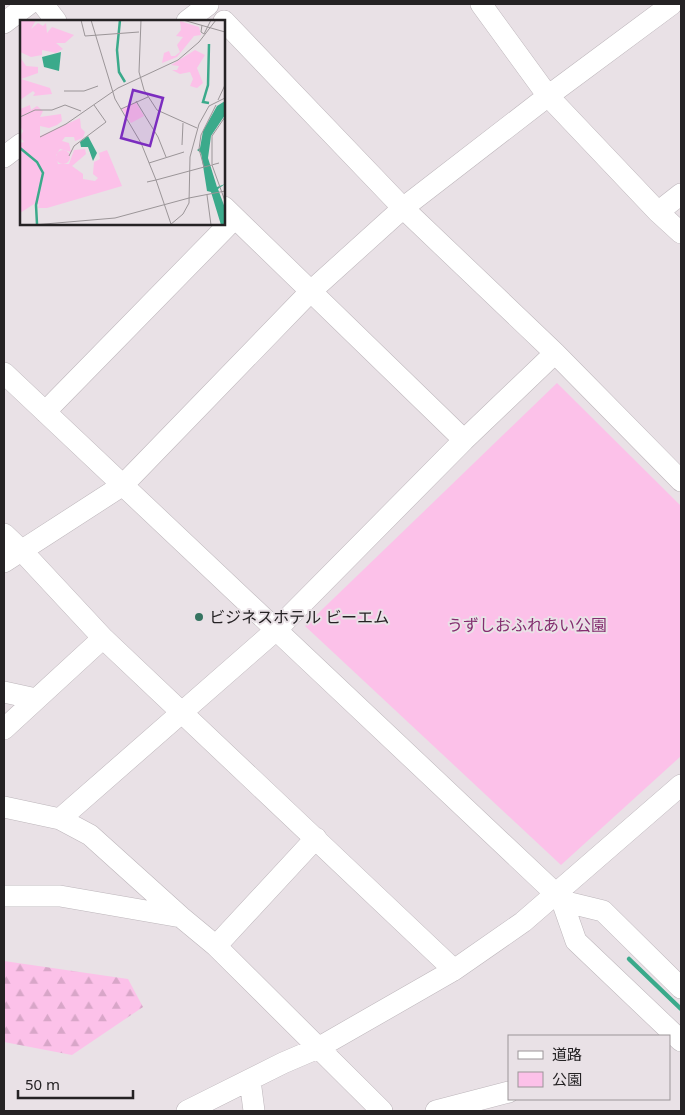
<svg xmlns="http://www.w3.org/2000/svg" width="685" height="1115" font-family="'Noto Sans','Noto Sans JP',sans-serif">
  <defs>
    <pattern id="forest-firs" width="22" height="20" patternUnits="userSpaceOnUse" patternTransform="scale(1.25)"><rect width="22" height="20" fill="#fcc1e9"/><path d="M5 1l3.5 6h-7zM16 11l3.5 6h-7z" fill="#d8a6c8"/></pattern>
  </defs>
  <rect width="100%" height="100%" fill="#e9e1e6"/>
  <path fill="url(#forest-firs)" d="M4 961 128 979 143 1007 72 1055 4 1042Z"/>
  <path fill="#fcc1e9" d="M557 383 681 506V756L561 865 305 626Z"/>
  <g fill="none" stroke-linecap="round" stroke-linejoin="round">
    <path stroke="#3baa8b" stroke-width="4.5" d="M629 959 681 1009"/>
    <defs>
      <path id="minor" d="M43 4 56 21
        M481 4 548 96 658 212 681 233
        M187 21 208 5
        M224 21 403 208 555 353 681 481
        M4 23 29 4
        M4 157 21 144
        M224 207 464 440
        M658 212 681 194
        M4 373 556 894 562 901 576 941 681 1041
        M45 412 235 218
        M4 534 22 551 103 638 454 970
        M4 562 123 485 310 292 403 208 548 96 672 4
        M4 692 36 699
        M4 729 103 638
        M4 807 60 819 90 835 181 917 216 946 382 1111
        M60 819 276 630 464 440 555 353
        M4 896H60L181 917
        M562 901 603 911 681 988
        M216 946 316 838
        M250 1080 254 1111
        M187 1111 283 1063 318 1048 454 970 523 922 681 785
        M436 1111 509 1092"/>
    </defs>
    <use href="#minor" stroke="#bdb6bb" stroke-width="22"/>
    <use href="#minor" stroke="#fff" stroke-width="21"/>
  </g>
  <circle fill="#367461" stroke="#e9e1e6" stroke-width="2" cx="199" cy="617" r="5"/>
  <g text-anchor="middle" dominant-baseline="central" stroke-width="4" stroke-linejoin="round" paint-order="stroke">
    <g font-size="16" fill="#252224" stroke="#e9e1e6" text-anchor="start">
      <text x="209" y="617">ビジネスホテル ビーエム</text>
    </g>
    <g font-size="16" fill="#832d6f" stroke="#e9e1e6">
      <text x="527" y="625">うずしおふれあい公園</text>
    </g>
  </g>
  <g transform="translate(20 20)">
    <rect width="205" height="205" fill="#e9e1e6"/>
    <path d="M0 0H16L11 9 18 3 23 6 26 3 27 13 32 7 54 15 45 23H36L43 29 36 33 22 30V35L11 37 0 32ZM160 1 179 7 181 15 174 16 157 37 142 43 144 33 149 31 151 36H155L160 32 157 25 163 17 156 16 161 10ZM175 30 185 35 177 48 183 63 177 68 170 66 173 59 170 52 160 54 152 50H157L159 46 151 45ZM0 37 6 46 18 47V53L1 59 30 68 32 74 13 76 15 73 13 71 0 80ZM10 85 11 90 17 86 23 91 20 97 41 94 42 101 37 105 29 108 20 106V116L60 98 61 108 65 112 63 118 55 121 54 117H45L42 121 49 123 51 132 40 129 36 135 38 144H49L54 130 65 129 66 134 52 146 63 154V159L75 161 78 158 73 154 74 142 80 139 79 133 87 130 102 166 27 188H18L19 184H14L0 193V123L4 122 0 117 3 111 0 106V89Z" fill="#fcc1e9"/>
    <path d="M116 82 124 96 111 103 102 89ZM36 137a7 7 0 1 1 14 0a7 7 0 1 1-14 0Z" fill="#fcc1e9"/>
    <path d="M41 32 39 51 24 47 22 37ZM205 81V95L191 116 188 138 197 167 205 164 198 169 205 188V205H201L191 172 187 171 181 133 177 130 180 128 183 111 197 86ZM68 116 77 133 73 141 68 127H61L60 122Z" fill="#3baa8b"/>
    <path fill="none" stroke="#3baa8b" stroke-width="2.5" d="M100 0 97 30 99 52 105 62M189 24 188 65 183 82 189 83M0 128 17 142 23 153 16 185 17 204"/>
    <path fill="none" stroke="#9b9598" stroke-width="1" d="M61 0 65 16 119 12M71 0 95 79 121 123 136 160 199 143M121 0 119 52 124 70 137 90 177 108M163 0 205 12M182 5 181 12 184 14 191 0M44 71H64L78 66M198 80 205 65M116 81 138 117 146 137M101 89 128 77M0 97 15 90H32L45 85 61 91M20 117 46 104 98 68 158 40 179 22 196 0M162 125 163 103M49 136 54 126 86 102 74 85M129 143 164 132M192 144V116L205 97M192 145 205 181M184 147 179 129 181 115 196 85M127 162 136 160 151 204M187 175 191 205M169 178 205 171M13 205 95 198 169 178M150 205 163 194 169 183 170 137 179 104 189 86 205 78"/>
    <path fill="#7b2cbf" fill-opacity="0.15" stroke="#7b2cbf" stroke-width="2.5" d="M113 70 143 78 130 126 101 118Z"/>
    <rect width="205" height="205" fill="none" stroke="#252224" stroke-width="2.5"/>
  </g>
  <rect width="685" height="1115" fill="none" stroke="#252224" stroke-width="10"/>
  <rect x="508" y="1035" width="162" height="65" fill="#e9e1e6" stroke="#9b9598"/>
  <rect x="518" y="1051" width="25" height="8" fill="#ffffff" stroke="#9b9598"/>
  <text x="552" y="1060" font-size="15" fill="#252224">道路</text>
  <rect x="518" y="1072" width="25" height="15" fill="#fcc1e9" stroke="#9b9598"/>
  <text x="552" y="1085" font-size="15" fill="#252224">公園</text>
  <path d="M18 1090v8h115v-8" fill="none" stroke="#252224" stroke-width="2.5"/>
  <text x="25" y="1090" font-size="15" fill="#252224" stroke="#e9e1e6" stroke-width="4" paint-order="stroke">50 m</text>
</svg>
